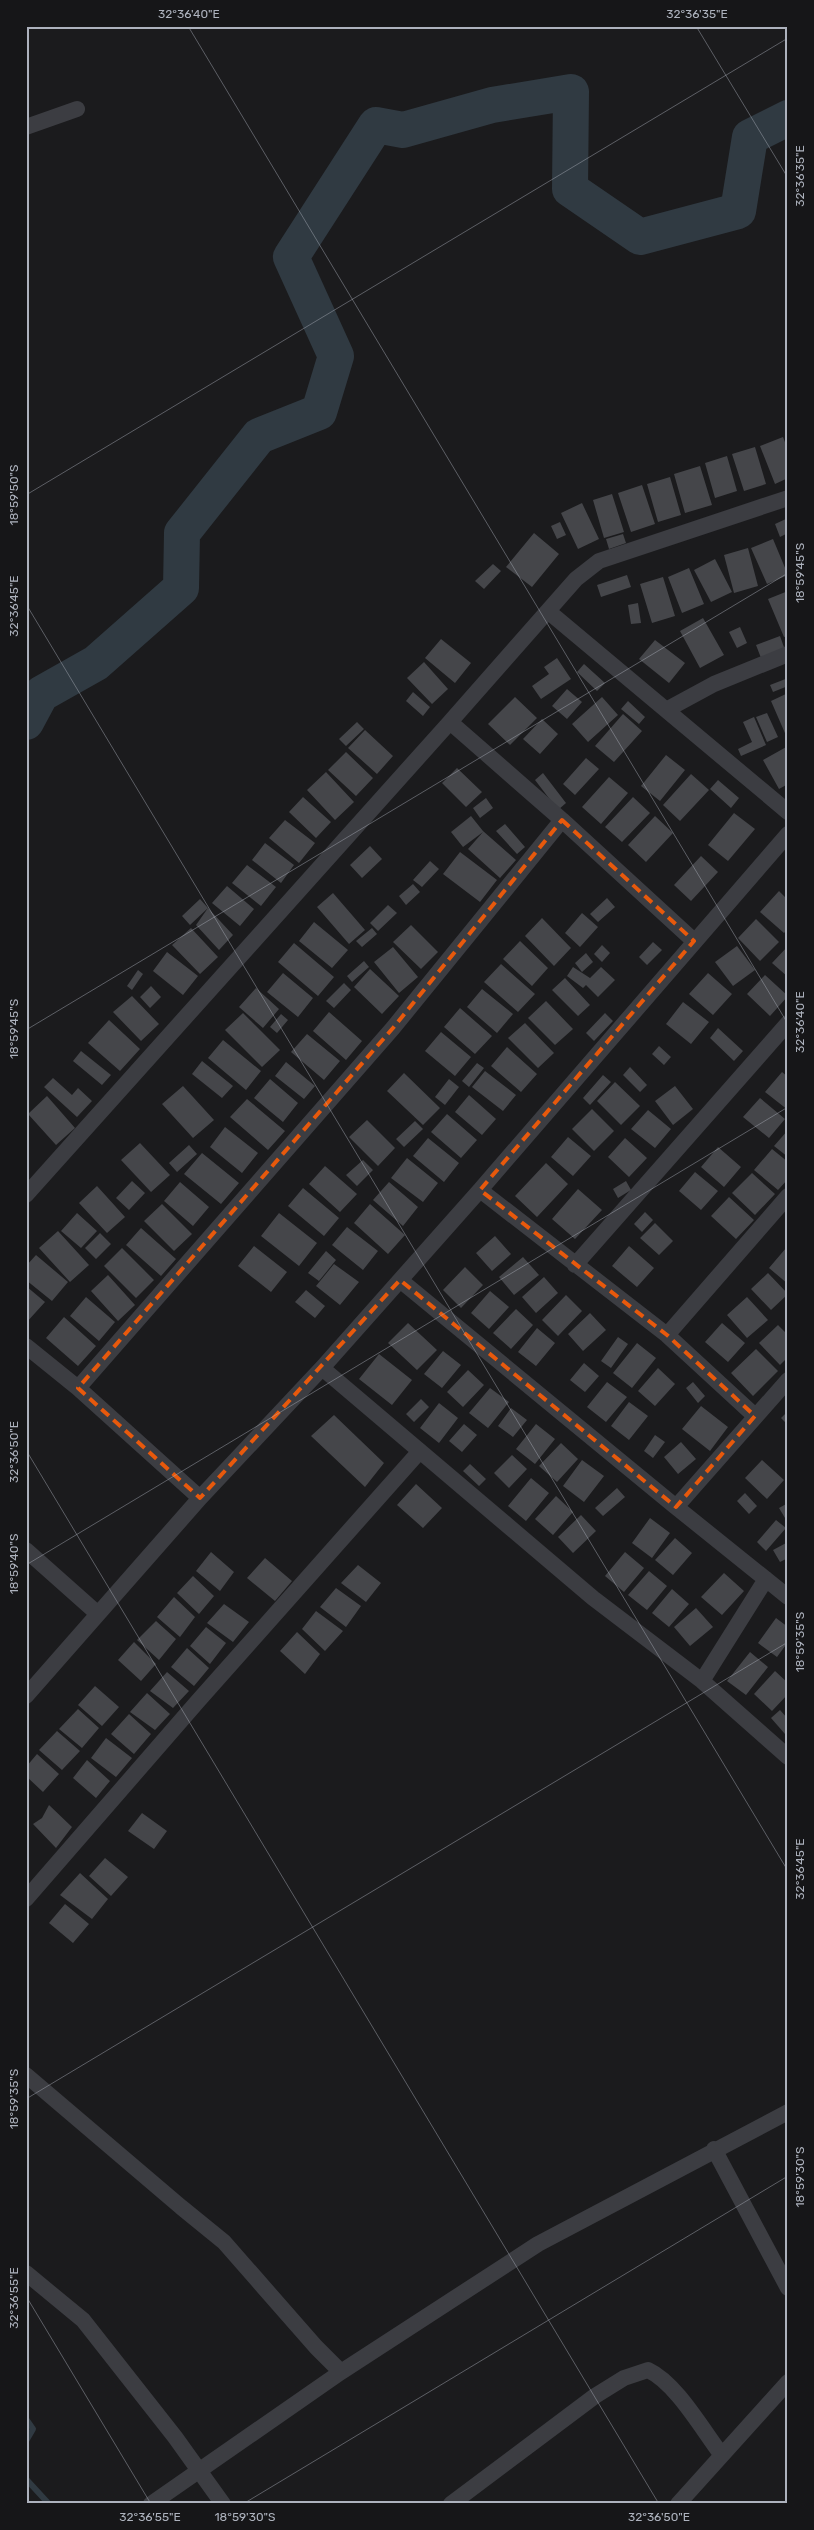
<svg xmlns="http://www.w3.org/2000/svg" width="814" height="2530" font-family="Rubik,sans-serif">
  <rect width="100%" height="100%" fill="#1b1b1d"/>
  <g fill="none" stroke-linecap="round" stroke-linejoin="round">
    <path stroke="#303a42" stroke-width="6" d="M26 2419 33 2429 26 2441
      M26 2479 49 2504"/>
    <path stroke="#303a42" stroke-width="36" d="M26 722 41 694 96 663 181 588 182 533 259 436 319 412 336 356 291 257 376 125 403 130 492 105 571 92 570 189 640 237 738 211 750 137 788 118"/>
  </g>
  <path fill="#45464a" d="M783 437 788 450V478L775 484 760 446Z
    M755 447 766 484 744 491 732 454Z
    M727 456 737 491 715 498 705 463Z
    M700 466 712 505 685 513 674 474Z
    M670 477 681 515 658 522 647 484Z
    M642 485 655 524 631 532 618 493Z
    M612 494 624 532 604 538 593 500Z
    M582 503 599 539 578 549 561 513Z
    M788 518V533L780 537 775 524Z
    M560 522 566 535 557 539 551 526Z
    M534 533 559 554 532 587 506 567Z
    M623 534 626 543 609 549 606 539Z
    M773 539 788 575 767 584 751 548Z
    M748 548 758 586 734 593 724 555Z
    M715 559 732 592 711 602 694 570Z
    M493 564 501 571 484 589 475 581Z
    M689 568 704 604 682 613 668 577Z
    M627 575 631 587 601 597 597 585Z
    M663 577 675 616 652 623 640 584Z
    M788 591V636L784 637 768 599Z
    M638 603 641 623 631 624 628 605Z
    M703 618 724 655 700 668 680 631Z
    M740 627 747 643 737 648 729 632Z
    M780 636 785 650 761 658 756 645Z
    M441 639 471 663 455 683 425 658Z
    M655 640 685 663 669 683 639 659Z
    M557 658 571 679 541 699 532 686 549 674 544 667Z
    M424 662 448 689 432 704 407 678Z
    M584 664 605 683 597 691 577 672Z
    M788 678V686L773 692 770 685Z
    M567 689 582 702 567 719 552 706Z
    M413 692 430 707 423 716 406 701Z
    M788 693V740L771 701Z
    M515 697 537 718 510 745 488 724Z
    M602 697 618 715 588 742 572 724Z
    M628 701 645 717 639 724 621 709Z
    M767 713 778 737 767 742 756 717Z
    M623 714 642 731 614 762 595 746Z
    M754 717 766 745 741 756 738 749 752 742 743 722Z
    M542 719 558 734 540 754 523 739Z
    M357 722 364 729 346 746 339 739Z
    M365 730 393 756 377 774 348 748Z
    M788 746V784L779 789 763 760Z
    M346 752 373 778 356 796 328 770Z
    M666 755 685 770 660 801 641 786Z
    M586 758 599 769 575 795 563 784Z
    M457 768 482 792 466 807 442 783Z
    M326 772 354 802 335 820 307 790Z
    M543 773 566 803 558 810 535 780Z
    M691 774 709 790 680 821 663 805Z
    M609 777 628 793 601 824 582 807Z
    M718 780 739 798 731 808 710 789Z
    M303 797 331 822 316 838 289 812Z
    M633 797 650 813 622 842 605 827Z
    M486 798 493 808 480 818 473 808Z
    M734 813 755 829 728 861 708 845Z
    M471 816 483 831 516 860 500 878 468 849 483 832 463 847 451 832Z
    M655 816 673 833 646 862 628 845Z
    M285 820 315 843 299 863 269 838Z
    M505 824 525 847 517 854 496 831Z
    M265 843 294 865 281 883 252 860Z
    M370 846 382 859 362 878 350 865Z
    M460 852 497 880 480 902 443 874Z
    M701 856 718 872 691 901 674 885Z
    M430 861 439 869 422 887 413 880Z
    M247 865 276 887 261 906 232 883Z
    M413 884 420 892 406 905 399 896Z
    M227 886 254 909 240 926 212 903Z
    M779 891 788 900V929L784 933 760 912Z
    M333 893 365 930 349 944 317 907Z
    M607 898 615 907 598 922 590 914Z
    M200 899 208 908 190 925 182 916Z
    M388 905 397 913 378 931 370 923Z
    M208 908 233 935 219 950 196 925Z
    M582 913 598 927 580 947 565 933Z
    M542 918 571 948 554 966 525 936Z
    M756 919 779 942 760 961 738 938Z
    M314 922 348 950 332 968 299 941Z
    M411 925 438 952 421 969 393 942Z
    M191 928 218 957 200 974 172 945Z
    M372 928 377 934 362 947 356 941Z
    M520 941 548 968 532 986 503 959Z
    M653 942 662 950 647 965 639 957Z
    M294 943 334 977 318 996 278 962Z
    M602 945 610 953 602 962 594 954Z
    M737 946 755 970 733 986 715 962Z
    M788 946V977L772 963Z
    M393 947 418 977 399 993 374 962Z
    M167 952 198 976 183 995 153 971Z
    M586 953 593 962 582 972 575 963Z
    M364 961 369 967 352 982 347 976Z
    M501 964 535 994 518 1012 484 982Z
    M573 967 590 978 601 967 615 980 598 997 586 985 583 988 567 976Z
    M370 969 399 996 382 1014 354 987Z
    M138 970 143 974 132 990 127 986Z
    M283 973 313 998 298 1017 267 992Z
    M708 973 732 994 713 1015 689 994Z
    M765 975 788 996 770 1016 747 994Z
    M565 978 590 1005 578 1016 552 990Z
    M344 983 351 990 334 1008 326 1001Z
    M151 986 161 997 150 1008 140 997Z
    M256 988 279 1009 263 1028 239 1007Z
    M482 989 513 1014 497 1033 467 1007Z
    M132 996 159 1024 141 1041 113 1012Z
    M546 1001 573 1029 555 1045 528 1018Z
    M683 1002 709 1022 691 1044 666 1024Z
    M460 1008 492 1036 475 1054 444 1027Z
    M329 1012 362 1041 346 1060 313 1031Z
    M243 1013 280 1050 262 1067 225 1030Z
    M605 1013 613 1021 594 1041 586 1033Z
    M281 1014 288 1020 277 1033 270 1027Z
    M109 1020 140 1049 120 1071 88 1043Z
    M525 1023 554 1053 538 1068 508 1038Z
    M718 1028 743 1051 734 1061 710 1038Z
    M441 1032 471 1057 455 1076 425 1051Z
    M307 1034 340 1061 324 1080 291 1052Z
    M223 1040 261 1071 246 1090 208 1058Z
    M659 1046 671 1057 664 1065 652 1054Z
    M507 1047 537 1074 521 1092 491 1066Z
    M81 1051 111 1075 102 1085 73 1061Z
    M202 1061 233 1086 222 1098 192 1074Z
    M286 1062 315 1086 304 1099 275 1076Z
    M477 1063 484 1068 469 1087 462 1081Z
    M630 1067 647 1085 640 1092 623 1075Z
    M485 1071 516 1095 503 1111 472 1087Z
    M782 1072 788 1077V1110L765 1092Z
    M404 1073 440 1108 423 1125 387 1091Z
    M603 1075 611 1082 590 1105 583 1098Z
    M53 1078 72 1095 78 1088 92 1101 77 1117 44 1087Z
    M270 1079 298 1103 283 1122 254 1098Z
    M449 1079 459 1087 445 1105 435 1097Z
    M615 1082 640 1106 621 1125 597 1101Z
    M183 1086 214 1120 193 1138 162 1104Z
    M675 1086 693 1109 673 1125 655 1101Z
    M469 1095 496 1119 482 1135 455 1112Z
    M47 1096 75 1128 56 1145 28 1114Z
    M760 1098 785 1119 769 1138 743 1117Z
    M247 1099 285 1131 268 1150 230 1117Z
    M592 1109 614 1131 594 1151 572 1129Z
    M648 1110 671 1129 655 1148 631 1129Z
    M447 1114 477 1140 461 1158 431 1132Z
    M367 1120 395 1148 378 1166 349 1137Z
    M415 1121 423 1129 404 1147 396 1139Z
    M225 1127 258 1153 242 1173 210 1147Z
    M788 1130V1157L774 1146Z
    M568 1137 591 1156 573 1176 551 1157Z
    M428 1138 459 1163 444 1182 413 1156Z
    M625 1138 647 1158 629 1177 608 1157Z
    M140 1143 170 1175 151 1192 121 1160Z
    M189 1145 197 1154 177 1172 169 1163Z
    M718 1147 741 1167 724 1187 701 1167Z
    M772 1149 788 1162V1179L778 1190 754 1170Z
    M202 1153 239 1183 221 1204 184 1174Z
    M407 1158 438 1183 423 1202 391 1178Z
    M363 1160 373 1170 357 1186 346 1175Z
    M546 1163 568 1184 537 1217 515 1196Z
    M325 1166 357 1194 340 1212 309 1184Z
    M695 1172 718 1191 701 1210 679 1191Z
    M752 1173 775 1194 755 1215 732 1193Z
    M132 1181 145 1193 129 1210 116 1198Z
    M626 1181 631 1190 618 1198 613 1189Z
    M180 1182 209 1207 193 1226 164 1201Z
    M389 1182 418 1207 403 1226 373 1200Z
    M97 1186 125 1217 107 1233 79 1203Z
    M303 1188 339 1218 324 1236 288 1206Z
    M578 1189 602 1210 575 1239 552 1219Z
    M729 1197 754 1220 736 1239 711 1216Z
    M162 1204 192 1234 174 1251 144 1221Z
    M370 1204 405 1235 388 1254 354 1223Z
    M645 1212 653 1220 642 1232 634 1224Z
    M77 1213 97 1231 81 1248 61 1231Z
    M279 1213 317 1243 299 1266 261 1236Z
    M655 1223 673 1241 659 1255 640 1238Z
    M347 1227 378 1251 363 1270 332 1245Z
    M141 1228 176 1259 161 1276 126 1245Z
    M58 1231 89 1265 70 1282 39 1248Z
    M100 1233 111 1244 96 1259 85 1248Z
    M495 1236 511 1254 492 1271 476 1253Z
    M254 1246 287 1272 271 1292 238 1266Z
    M629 1246 654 1268 637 1287 612 1266Z
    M122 1248 154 1280 136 1298 104 1266Z
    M786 1248 788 1250V1284L769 1268Z
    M326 1251 336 1260 319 1281 308 1273Z
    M36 1255 68 1282 52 1301 26 1280V1266Z
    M523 1257 539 1275 514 1295 499 1277Z
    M334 1264 359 1282 340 1305 316 1286Z
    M465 1267 483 1285 461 1308 443 1290Z
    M768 1273 788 1294 771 1310 751 1289Z
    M108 1275 135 1305 118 1321 91 1291Z
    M544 1277 558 1293 536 1313 522 1297Z
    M26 1286 45 1302 26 1323Z
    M306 1290 325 1306 315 1318 295 1302Z
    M490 1291 509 1307 489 1329 471 1313Z
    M566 1295 582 1311 558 1336 542 1320Z
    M86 1297 115 1322 99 1341 70 1316Z
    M747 1297 768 1320 747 1338 727 1315Z
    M516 1309 533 1325 511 1349 493 1333Z
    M590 1313 606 1330 583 1351 568 1334Z
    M64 1317 96 1346 78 1366 46 1338Z
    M408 1323 437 1350 417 1370 388 1343Z
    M722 1323 745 1343 728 1362 705 1342Z
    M778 1325 788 1335V1357L780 1365 759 1343Z
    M537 1328 555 1343 536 1366 518 1352Z
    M618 1337 628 1344 611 1368 601 1361Z
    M637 1343 656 1358 632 1388 613 1373Z
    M756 1349 778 1371 753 1396 731 1373Z
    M443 1351 461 1365 442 1388 424 1374Z
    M379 1354 412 1380 392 1405 359 1379Z
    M584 1363 599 1376 585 1392 570 1380Z
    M658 1368 675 1384 655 1406 638 1391Z
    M468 1370 484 1385 463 1407 447 1392Z
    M607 1382 627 1397 606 1422 587 1407Z
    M693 1382 705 1396 698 1403 686 1388Z
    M490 1388 509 1402 488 1428 469 1413Z
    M421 1399 429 1407 414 1422 406 1414Z
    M629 1402 648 1416 629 1440 611 1426Z
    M439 1403 458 1418 439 1443 420 1428Z
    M701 1406 728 1427 710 1451 682 1429Z
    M511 1408 527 1420 513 1437 498 1426Z
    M788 1411V1425L781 1418Z
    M334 1415 384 1463 365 1487 311 1436Z
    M464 1424 477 1435 462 1452 449 1441Z
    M536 1424 555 1439 535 1464 516 1449Z
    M655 1435 665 1442 653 1458 644 1451Z
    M681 1442 696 1459 678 1474 664 1457Z
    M561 1443 578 1459 557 1482 539 1466Z
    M512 1455 527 1469 509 1488 494 1473Z
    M582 1460 604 1476 584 1502 563 1486Z
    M762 1460 784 1480 767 1499 745 1478Z
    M470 1464 486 1479 479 1486 463 1471Z
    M531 1478 549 1493 526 1521 508 1506Z
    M416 1484 442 1508 423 1528 397 1505Z
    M617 1488 625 1497 603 1516 595 1508Z
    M745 1493 757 1506 749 1514 737 1501Z
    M556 1496 573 1512 553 1535 535 1519Z
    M788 1503V1523L779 1508Z
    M581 1515 596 1531 573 1553 558 1537Z
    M650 1518 670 1533 652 1558 632 1543Z
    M776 1520 786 1528 766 1551 757 1542Z
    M675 1538 692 1553 673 1575 655 1560Z
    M788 1542V1558L780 1562 773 1550Z
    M211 1552 234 1572 220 1591 196 1571Z
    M625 1552 644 1568 624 1592 605 1576Z
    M265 1558 292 1581 275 1601 247 1578Z
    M358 1565 381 1583 366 1602 341 1583Z
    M649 1571 667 1586 647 1610 628 1595Z
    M724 1573 744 1591 722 1615 701 1597Z
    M193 1576 214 1596 199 1614 177 1593Z
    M336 1588 361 1606 346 1627 320 1607Z
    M672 1589 689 1604 669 1627 652 1613Z
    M174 1597 195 1617 180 1637 157 1617Z
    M224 1604 249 1622 233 1642 207 1623Z
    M696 1608 713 1627 690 1646 674 1627Z
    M316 1611 343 1631 325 1651 302 1629Z
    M776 1618 788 1627V1642L777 1657 758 1643Z
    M156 1621 176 1639 159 1660 137 1640Z
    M206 1627 226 1643 210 1664 190 1646Z
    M297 1632 320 1654 305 1674 280 1651Z
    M134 1642 156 1664 141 1681 118 1660Z
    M187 1648 209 1668 194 1686 171 1667Z
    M750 1652 768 1667 746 1695 727 1681Z
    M775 1671 788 1683V1694L772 1711 754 1694Z
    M167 1672 189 1691 173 1708 150 1691Z
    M95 1686 119 1707 102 1726 78 1705Z
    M147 1693 170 1714 155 1730 130 1712Z
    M78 1709 99 1728 82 1748 59 1729Z
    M780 1710 788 1719V1732L785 1734 771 1718Z
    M129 1714 151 1734 134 1754 111 1734Z
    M57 1731 80 1751 62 1770 39 1750Z
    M106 1738 132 1758 116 1777 91 1758Z
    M37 1754 59 1774 43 1792 26 1776V1767Z
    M87 1760 110 1781 96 1798 73 1778Z
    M49 1805 72 1827 56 1848 33 1824 42 1818Z
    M142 1813 167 1831 154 1849 128 1831Z
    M105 1858 128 1877 111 1896 89 1876Z
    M80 1873 108 1899 92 1919 60 1895Z
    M65 1904 89 1924 73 1943 49 1923Z"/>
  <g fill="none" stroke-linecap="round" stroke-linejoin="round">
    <path stroke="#3c3d42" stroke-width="16" d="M26 127 77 109
      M549 612 788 812
      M666 710 714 684 788 654
      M450 722 576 579 599 561 788 498
      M480 1190 667 1335 755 1416
      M26 1195 450 722 562 820 694 941
      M575 1265 788 1023
      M400 1280 676 1507 788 1380
      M667 1335 788 1196
      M26 1346 78 1388 200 1498
      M322 1368 593 1598 702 1681 788 1757
      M78 1388 393 1028 562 820
      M676 1507 788 1597
      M26 1550 98 1614
      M702 1681 766 1579
      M26 1696 200 1498 322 1368 480 1190 788 834
      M26 1899 198 1701 420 1451
      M26 2075 181 2207 224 2242 316 2347 341 2372
      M714 2149 788 2288
      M26 2273 83 2320 175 2437 223 2504
      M151 2504 341 2372 538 2244 788 2112
      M451 2504 595 2396 624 2378 648 2370C676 2383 702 2429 721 2454
      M678 2504 788 2382"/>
  </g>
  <path fill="none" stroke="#e8590c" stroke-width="4" stroke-dasharray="10 6" stroke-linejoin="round" d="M562 820 694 941 480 1190 667 1335 755 1416 676 1507 400 1280 200 1498 78 1388 393 1028Z"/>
  <path fill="none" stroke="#adb2bd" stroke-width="1" stroke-opacity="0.45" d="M188 26 788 1024M696 26 788 178M26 495 788 38M26 604 788 1871M26 1030 788 573M26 1450 659 2504M26 1565 788 1107M26 2099 788 1642M26 2296 151 2504M243 2504 788 2176"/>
  <rect width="814" height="2530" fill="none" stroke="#161618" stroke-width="55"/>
  <rect x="28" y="28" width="758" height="2474" fill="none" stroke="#adb2bd" stroke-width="2"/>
  <g font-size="12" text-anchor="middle" fill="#adb2bd">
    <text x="189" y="18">32°36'40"E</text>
    <text x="697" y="18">32°36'35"E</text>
    <text transform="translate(800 176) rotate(-90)" y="4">32°36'35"E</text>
    <text transform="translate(14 495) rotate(-90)" y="4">18°59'50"S</text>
    <text transform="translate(800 573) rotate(-90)" y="4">18°59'45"S</text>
    <text transform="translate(14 606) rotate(-90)" y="4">32°36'45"E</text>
    <text transform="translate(800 1022) rotate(-90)" y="4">32°36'40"E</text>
    <text transform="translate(14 1029) rotate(-90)" y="4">18°59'45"S</text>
    <text transform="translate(14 1452) rotate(-90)" y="4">32°36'50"E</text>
    <text transform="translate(14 1564) rotate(-90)" y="4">18°59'40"S</text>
    <text transform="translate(800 1642) rotate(-90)" y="4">18°59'35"S</text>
    <text transform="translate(800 1869) rotate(-90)" y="4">32°36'45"E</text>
    <text transform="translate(14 2099) rotate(-90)" y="4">18°59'35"S</text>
    <text transform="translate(800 2177) rotate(-90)" y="4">18°59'30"S</text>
    <text transform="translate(14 2298) rotate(-90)" y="4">32°36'55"E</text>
    <text x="150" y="2521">32°36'55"E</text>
    <text x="245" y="2521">18°59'30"S</text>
    <text x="659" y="2521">32°36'50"E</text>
  </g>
</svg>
